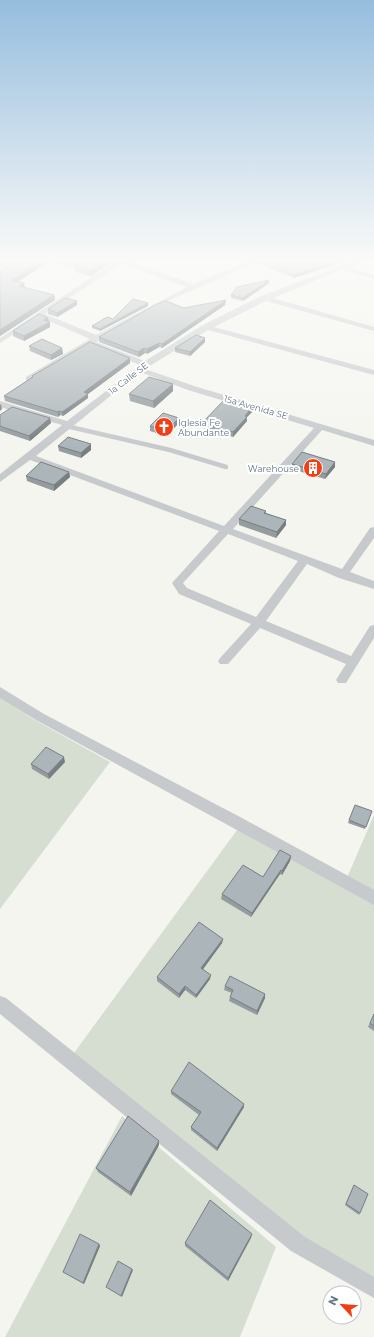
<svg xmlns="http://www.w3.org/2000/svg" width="374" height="1337" font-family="Montserrat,sans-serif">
  <rect width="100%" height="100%" fill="#f5f5f0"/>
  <path fill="#d6ddd1" d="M0 697 33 719 110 762 0 909Z
    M374 815V895L346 880Z
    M240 826 374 900V1279L298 1240 71 1057Z
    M122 1116 276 1247 240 1337H5Z"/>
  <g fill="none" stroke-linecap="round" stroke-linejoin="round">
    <path stroke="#c7cacd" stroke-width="4.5" d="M66 426 170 450 226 467"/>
    <path fill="#c7cacd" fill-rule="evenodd" d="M0 261 13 264 14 265 11 267 0 265Z
      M116 261H126L193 284 251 261H259L170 300 96 342 145 361 203 325 261 296 341 266 354 261H362L350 267 374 275V279L343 269 273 298 374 327V331L266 301 214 327 374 370V375L208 330 145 369 194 386 374 440V446L322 430 233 529 342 569 370 528 374 527V538L350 572 374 581V589L339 578 307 564 266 621 351 656 370 626 374 625V638L346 683H338L336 680 346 664 260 628 228 664H220L218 661 220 658 251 624 179 594 172 583 219 531 30 460 0 482V474L62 425 0 407V401L67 421 140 365 90 345 29 381H26V377L90 339 40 317 0 343V338ZM121 264 187 287 96 335 45 314ZM140 372 188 390 314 428 224 526 36 456ZM228 534 298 561 256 617 187 588 183 583Z
      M0 687 44 714 242 818 374 890V905L36 720 0 698Z
      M0 996 6 998 305 1237 374 1277V1298L291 1251 0 1014Z"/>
  </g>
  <path fill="#949c9f" d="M16 261H113L91 276 75 272V267L50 261 18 281 25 287 54 295 55 300 0 336V270Z
    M258 261H345L294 278 258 263Z
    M269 280V283L243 301 231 298V295Z
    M77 301V305L57 317 48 314V309Z
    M148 303V306L100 331 92 328V326L113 319Z
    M225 305 162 348 159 347 147 354 145 353 139 357 99 342V337L184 308Z
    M48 318 50 327 24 341 13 336V331Z
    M205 338V342L190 356 175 352V348Z
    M29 346 62 348 63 354 51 360 30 351Z
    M130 363 88 394V398L63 416 60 415 58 417 5 401 4 396 32 377V376Z
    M173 391 154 408 130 401 129 394Z
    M253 406V411L247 417V421L233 437 201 427 202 423Z
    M0 415 50 418 51 423 30 441 0 431Z
    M179 423 166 436 150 431V426Z
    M91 444V450L81 458 59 451 58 446Z
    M335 462V467L325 479 292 469V464Z
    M69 472 70 477 54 491 27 481 26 476Z
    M266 511V513L286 520V525L276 538 239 525V519Z
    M65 762 49 779 32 769 31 764Z
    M372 811 365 829 348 823 349 820Z
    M291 856 290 861 282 875 280 874 251 917 221 899 222 894 263 877Z
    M223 939 222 943 203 969 210 979 196 998 185 990 179 998 157 981V977Z
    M225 986 265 994V998L257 1015 229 1001 230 997 232 993 224 990Z
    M374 1014V1031L368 1027Z
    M171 1091 244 1107 217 1151 191 1130V1127L199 1115 171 1094Z
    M159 1145 131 1196 98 1172 96 1168Z
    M354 1185 360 1213 359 1215 345 1205Z
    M252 1234 228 1281 185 1246V1243Z
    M99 1244 100 1246 84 1284 65 1273 63 1272Z"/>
  <path fill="#787f82" d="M3 261H11L0 267V262Z
    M42 261H50L13 285 12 280Z
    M106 261H113L91 276V271Z
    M338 261H345L294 278V275Z
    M269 280V283L243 301V298Z
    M24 283 25 287 19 286Z
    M54 295 55 300 0 336V330Z
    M226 300 225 305 162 348V344Z
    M77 301V305L57 317V313Z
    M148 303V306L100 331V329Z
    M48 318 49 322 44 320Z
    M50 322V327L24 341V336Z
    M205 338V342L190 356V352Z
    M159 343V347L147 354V349Z
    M62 348 63 354 51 360V355Z
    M144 348 145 353 139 357 138 352Z
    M130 358V363L88 394V398L63 416 62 412 84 392Z
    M173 384V391L154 408 153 401Z
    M1 404 2 409 0 411V405Z
    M253 406V411L247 417V421L233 437V432L245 416Z
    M59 411 60 415 58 417V412Z
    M50 418 51 423 30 441 29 436Z
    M179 418V423L166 436V431Z
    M91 444V450L81 458V453Z
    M335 462V467L325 479 326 474Z
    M69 472 70 477 54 491V485Z
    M286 520V525L276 538 277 532Z
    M64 757 65 762 49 779 48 774Z
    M291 856 290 861 282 875V871Z
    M281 870 280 874 251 917 252 913Z
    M223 939 222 943 201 972V968Z
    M211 975 210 979 196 998V995Z
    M185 986V990L179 998V994Z
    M265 994V998L257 1015V1011Z
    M244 1104V1107L217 1151V1148Z
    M159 1141V1145L131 1196 130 1192Z
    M252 1234 251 1238 228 1281V1278Z
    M99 1244 100 1246 84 1284 83 1283Z
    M132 1269 133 1270 122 1297 121 1296Z"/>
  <path fill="#acb5b9" stroke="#787f82" d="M16 261H42L12 280 24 283 19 286 54 295 0 330V270Z
    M68 261H106L91 271 74 267 80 263Z
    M259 261H338L294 275Z
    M269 280 243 298 231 295 237 287Z
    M65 298 77 301 57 313 48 309Z
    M133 299 148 303 100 329 92 326 107 317 113 319Z
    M226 300 162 344 159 343 147 349 144 348 138 352 99 337 157 304 166 301 184 308Z
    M39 314 48 318 44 320 50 322 24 336 13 331Z
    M196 335 205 338 190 352 175 348Z
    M42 339 62 348 51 355 29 346Z
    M90 342 130 358 84 392 88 394 62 412 59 411 58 412 4 396 33 377 32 376Z
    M149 377 173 384 153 401 129 394Z
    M226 398 253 406 245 416 247 417 233 432 202 423Z
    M12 407 50 418 29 436 0 426V415Z
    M163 413 179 418 166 431 150 426Z
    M68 437 91 444 81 453 58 446Z
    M302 452 335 462 326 474 292 464Z
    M41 462 69 472 54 485 26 476Z
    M251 506 266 511 264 513 286 520 277 532 239 519Z
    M46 747 64 757 48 774 31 764Z
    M355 805 372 811 366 827 349 820Z
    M280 850 291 856 282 871 281 870 252 913 222 894 243 865 263 877Z
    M199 922 223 939 201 968 211 975 196 995 185 986 179 994 157 977Z
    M230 976 265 994 257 1011 230 997 233 990 225 986Z
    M374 1014V1026L370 1023Z
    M189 1062 244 1104 217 1148 191 1127 201 1112 171 1091Z
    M128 1116 159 1141 130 1192 96 1168Z
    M354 1185 368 1194 360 1213 346 1204Z
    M210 1200 252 1234 228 1278 185 1243Z
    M80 1234 99 1244 83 1283 63 1272Z
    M118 1261 132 1269 121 1296 106 1287Z"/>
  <linearGradient id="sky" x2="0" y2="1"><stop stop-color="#96bdde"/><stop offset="0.58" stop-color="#fafaf8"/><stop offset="1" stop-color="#fafaf8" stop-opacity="0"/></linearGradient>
  <rect width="374" height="448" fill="url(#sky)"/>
  <defs>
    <symbol id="church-disc" viewBox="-11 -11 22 22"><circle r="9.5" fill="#f13e15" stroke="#fff"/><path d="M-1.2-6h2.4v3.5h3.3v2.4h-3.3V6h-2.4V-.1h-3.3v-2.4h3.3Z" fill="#fff"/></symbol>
    <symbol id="building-disc" viewBox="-11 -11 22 22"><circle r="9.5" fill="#f13e15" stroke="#fff"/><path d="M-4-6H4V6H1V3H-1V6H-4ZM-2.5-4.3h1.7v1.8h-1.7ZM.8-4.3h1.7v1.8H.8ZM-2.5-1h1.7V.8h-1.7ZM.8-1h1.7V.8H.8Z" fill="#fff"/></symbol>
  </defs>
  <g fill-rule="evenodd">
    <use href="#church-disc" x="153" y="416" width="22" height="22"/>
    <use href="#building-disc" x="302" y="457" width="22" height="22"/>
  </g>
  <g text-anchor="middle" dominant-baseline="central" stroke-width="4" stroke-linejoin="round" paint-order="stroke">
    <g font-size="9" fill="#617684" stroke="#fff">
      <text transform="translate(128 378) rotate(-37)">1a Calle SE</text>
      <text transform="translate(256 407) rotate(16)">15a Avenida SE</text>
    </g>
    <g font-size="9" fill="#617684" stroke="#fff" text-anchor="start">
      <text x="178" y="422">Iglesia Fe<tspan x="178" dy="10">Abundante</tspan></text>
      <text x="299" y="468" text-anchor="end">Warehouse</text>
    </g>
  </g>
  <g transform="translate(342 1305) rotate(296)"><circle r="19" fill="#ffffff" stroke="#c0c8ce"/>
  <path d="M0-3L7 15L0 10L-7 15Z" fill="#f13e15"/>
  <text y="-6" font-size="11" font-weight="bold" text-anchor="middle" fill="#617684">N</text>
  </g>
</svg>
